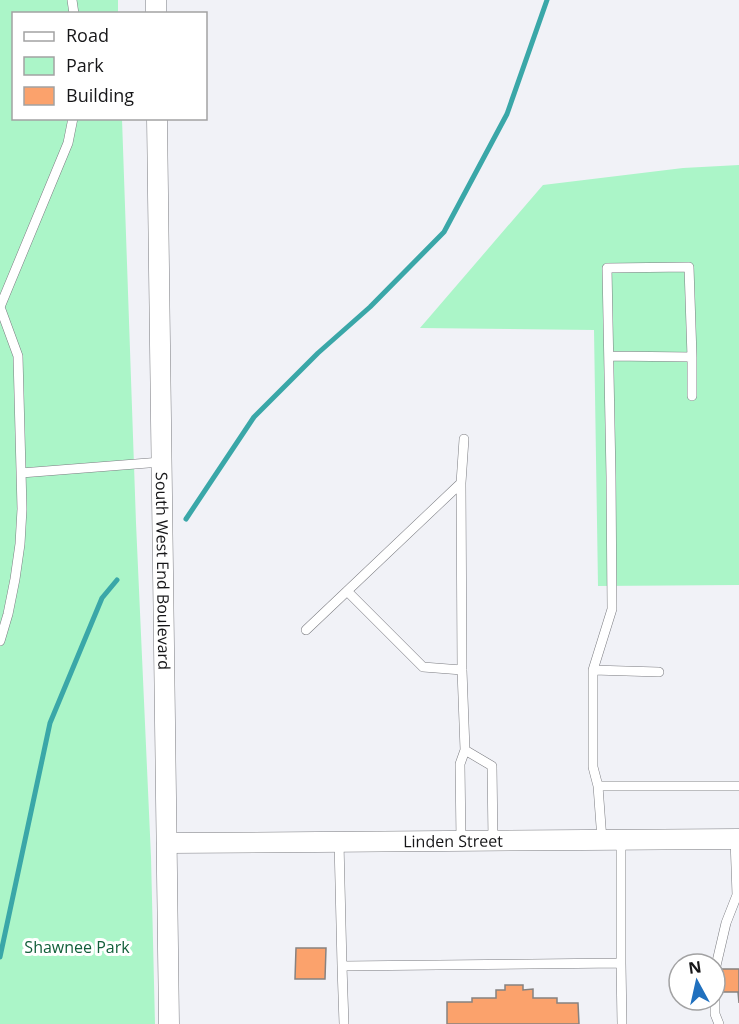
<svg xmlns="http://www.w3.org/2000/svg" width="739" height="1024" font-family="'Open Sans',sans-serif">
  <rect width="100%" height="100%" fill="#f1f2f7"/>
  <path fill="#abf5c8" d="M0 0H118V13L14 14V118L122 119 136 523 151 857 155 1024H0Z
    M739 165V585L598 586 594 330 420 328 543 185 683 168Z"/>
  <g fill="none" stroke-linecap="round" stroke-linejoin="round">
    <path stroke="#3aa7a8" stroke-width="5" d="M186 519 254 417 318 353 370 307 444 232 507 114 547 0
      M0 957 50 723 102 598 117 580"/>
  </g>
  <path fill="#fba26c" stroke="#878280" stroke-width="1.5" d="M296 948H326L325 979H295Z
    M722 969H739V1003L738 992H722Z
    M505 985H523V990L533 989V998H557V1003H578L579 1024H447V1002H472V998H496V990H505Z"/>
  <g fill="none" stroke-linecap="round" stroke-linejoin="round">
    <defs>
      <path id="lane" d="M72 0 74 14
        M0 307 18 356 22 509 20 544 15 579 8 614 0 641
        M0 307 68 143 73 118
        M609 356 692 357
        M21 473 161 462
        M347 591 423 667 462 670
        M306 630 461 483
        M593 670 659 672
        M465 750 492 766 493 841
        M598 786 593 767V670L612 609 611 477 607 268 689 267 692 357V396
        M735 839 737 895H739
        M602 840 598 786H739
        M461 841 460 764 465 750 462 670 461 483 464 439
        M339 842 342 966 621 963V840
        M621 963 622 1024
        M342 966 344 1024
        M715 970 726 923 737 895
        M715 1000V1014L719 1024"/>
      <g id="street">
        <path d="M156 0V14"/>
        <path id="s1" d="M157 118 169 1024"/>
        <path id="s2" d="M167 843 739 839"/>
      </g>
    </defs>
    <use href="#lane" stroke="#7b7c81" stroke-width="10"/>
    <use href="#street" stroke="#7b7c81" stroke-width="21"/>
    <use href="#lane" stroke="#fff" stroke-width="9"/>
    <use href="#street" stroke="#fff" stroke-width="20"/>
  </g>
  <g text-anchor="middle" dominant-baseline="central" stroke-width="6" stroke-linejoin="round" paint-order="stroke">
    <g font-size="16" fill="#161618" stroke="#fff">
      <text stroke="none"><textPath href="#s1" startOffset="453">South West End Boulevard</textPath></text>
      <text stroke="none"><textPath href="#s2" startOffset="286">Linden Street</textPath></text>
    </g>
    <g font-size="16" fill="#125f3a" stroke="#fff">
      <text x="77" y="947">Shawnee Park</text>
    </g>
  </g>
  <rect x="12" y="12" width="195" height="108" fill="#ffffff" stroke="#a2a2a3" stroke-width="1.5"/>
  <rect x="24" y="32" width="30" height="9" fill="#ffffff" stroke="#a2a2a3" stroke-width="1.5"/>
  <text x="66" y="42" font-size="18" fill="#161618">Road</text>
  <rect x="24" y="57" width="30" height="18" fill="#abf5c8" stroke="#a2a2a3" stroke-width="1.5"/>
  <text x="66" y="72" font-size="18" fill="#161618">Park</text>
  <rect x="24" y="87" width="30" height="18" fill="#fba26c" stroke="#a2a2a3" stroke-width="1.5"/>
  <text x="66" y="102" font-size="18" fill="#161618">Building</text>
  <g transform="translate(697 982) rotate(352)"><circle r="28" fill="#ffffff" stroke="#a2a2a3" stroke-width="1.5"/>
  <path d="M0-4.5L10 22L0 15L-10 22Z" fill="#2070be"/>
  <text y="-9" font-size="16" font-weight="bold" text-anchor="middle" fill="#161618">N</text>
  </g>
</svg>
